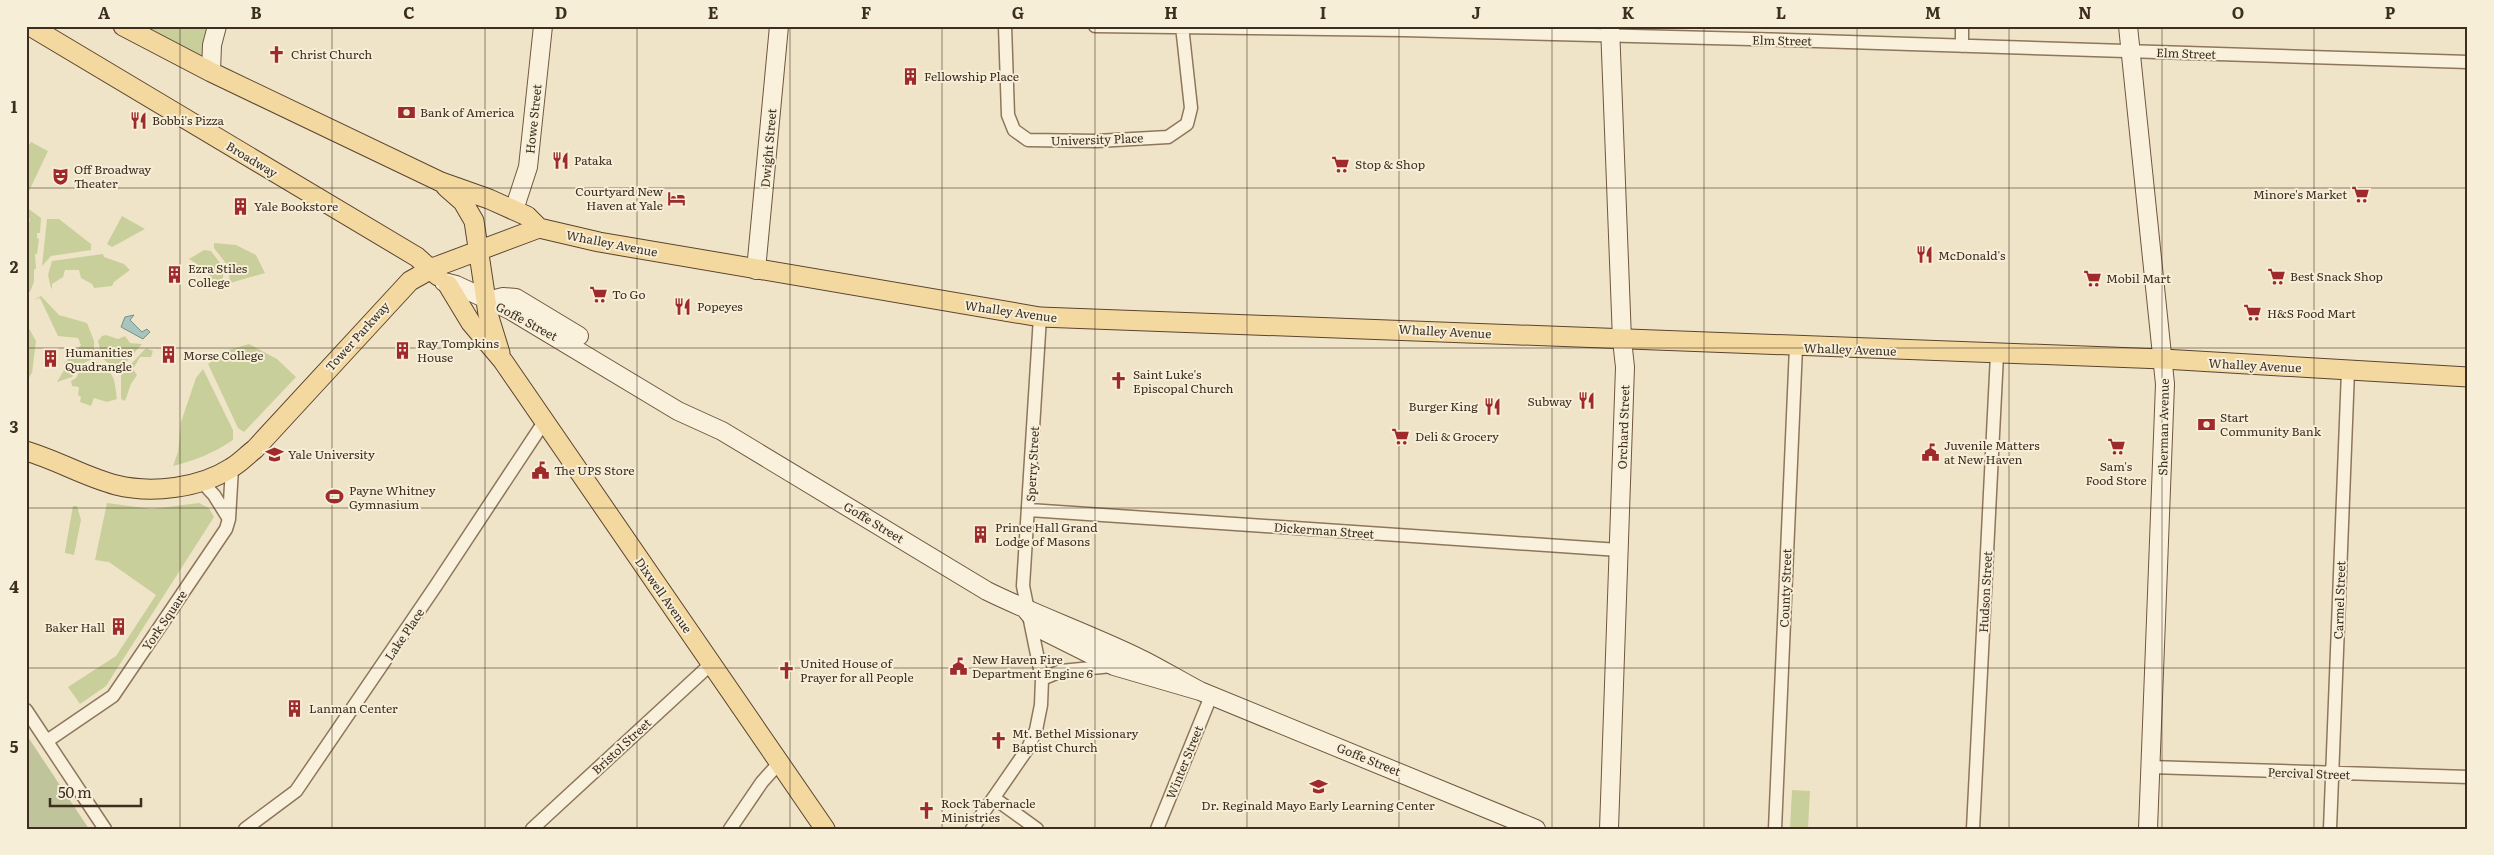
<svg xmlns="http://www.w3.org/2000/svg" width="2494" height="855" font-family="Literata,serif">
  <rect width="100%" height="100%" fill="#f0e4c8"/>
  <path fill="#c9cf9b" d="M143 26H207L203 40 202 58Z
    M31 142 48 151 29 191H26V149Z
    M26 207 41 218 40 233H37V238L39 239 37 254H35L36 269H34V282L30 292H26V236L30 219 26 214Z
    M122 216 145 229 112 247 107 244Z
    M47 219H59L91 244V250L51 256 42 266Z
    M214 243 236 245 256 255 265 273 230 283 228 266 214 248Z
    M204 250 211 251 223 267V282L213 285 209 273 212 270 209 265 203 268 189 259Z
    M103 254 104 257 124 264 130 270 114 282 112 286 94 288 92 284 81 278 79 270H65L63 277 52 284V289L51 288 48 275 52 261Z
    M41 296 59 315 87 323 94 341V358L78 366 72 377 57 382 64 370V363L68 360 65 356V349L76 351 81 345 78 338 58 336 40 298 34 300Z
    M26 323 36 341 32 373 26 382Z
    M106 335 118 339 125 336 130 343 142 344 122 367 114 368 102 358 98 341 102 336Z
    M249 344 277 359 296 377 244 432 238 428 208 364 225 351Z
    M146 348 153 351 151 357H140L133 369 137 375 131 384 125 401 121 399V375Z
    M96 362C116 374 114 378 117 399L107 402 94 398 91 406 80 402 81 397 78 395 79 387 72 386 71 381 76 378 81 369Z
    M203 369 233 430V440C214 453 196 460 173 466L178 452 181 422 196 378Z
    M107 503 152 509 199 503 209 508 214 517 106 686 80 704 68 687 116 656 156 595 109 562 95 560Z
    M73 506H77L81 520 74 555 65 553V551Z
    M1792 790 1810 791 1808 829H1790Z"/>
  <path fill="#bfc49a" d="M26 734 89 829H26Z"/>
  <path fill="#a9c4bc" stroke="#6f938a" d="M134 315 130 320 142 332 147 329 150 332 143 339 121 327 125 317Z"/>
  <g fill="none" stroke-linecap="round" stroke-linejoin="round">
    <defs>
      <path id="street" d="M1005 26 1008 115 1014 130 1028 140 1097 141 1168 137 1187 124 1191 108 1182 26
        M1095 26 1404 30 1786 40 2468 62
        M1962 26V46
        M202 482 214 495 229 519
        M1029 510 1619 550
        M1042 679 1061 671 1112 666
        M26 710 105 829
        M47 741 113 696 226 529 229 519 232 468
        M2150 767 2468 777
        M994 798 1037 829
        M245 829 296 791 435 587 544 422
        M532 829 711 664
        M730 829 762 782 780 762
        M972 829 1028 748 1036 730 1041 705 1042 679 1023 586 1040 317
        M1157 829 1211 696
        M1775 829 1796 347
        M1973 829 1997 355
        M2330 829 2348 371"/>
      <path id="secondary" d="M2128 26 2165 384 2148 829
        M211 72 212 45 217 26
        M514 210 528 167 543 26
        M756 270 779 26
        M444 282 456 285 510 310 678 411 722 431 987 591C1036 615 1087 633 1137 657 1158 667 1179 680 1200 691
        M491 300 503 297 516 298 579 336
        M1027 611 1044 631 1114 666 1200 691 1536 829
        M1609 829 1625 367 1622 340 1610 26"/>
      <path id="primary" d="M30 26 417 257 438 276
        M123 26 211 72 441 182 489 199 527 216 539 228 599 242 1040 317 2163 359 2468 377
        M446 187 463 202 474 221 488 314 500 353
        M448 285 471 323 503 361 825 829
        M26 451C57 460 85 477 116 485 152 494 200 488 231 468 240 463 247 455 255 449L410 281 435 267 539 228"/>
    </defs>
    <use href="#street" stroke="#8d765c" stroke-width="15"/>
    <use href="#secondary" stroke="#6f573f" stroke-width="20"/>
    <use href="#primary" stroke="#5b4430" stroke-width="21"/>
    <use href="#street" stroke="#faf1dc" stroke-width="12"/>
    <use href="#secondary" stroke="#faf1dc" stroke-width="18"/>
    <use href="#primary" stroke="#f3d9a0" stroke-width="19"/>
  </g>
  <path fill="none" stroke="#3d2e20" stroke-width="1" stroke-opacity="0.55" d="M180 26V829M332 26V829M485 26V829M637 26V829M790 26V829M942 26V829M1095 26V829M1247 26V829M1399 26V829M1552 26V829M1704 26V829M1857 26V829M2009 26V829M2162 26V829M2314 26V829M26 188H2468M26 348H2468M26 508H2468M26 668H2468"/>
  <defs>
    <symbol id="church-bare" viewBox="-9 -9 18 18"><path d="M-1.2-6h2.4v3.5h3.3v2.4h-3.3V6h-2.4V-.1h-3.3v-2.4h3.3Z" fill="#9e2a2b" stroke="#f7eed8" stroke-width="2.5" paint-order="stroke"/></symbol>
    <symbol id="building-bare" viewBox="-9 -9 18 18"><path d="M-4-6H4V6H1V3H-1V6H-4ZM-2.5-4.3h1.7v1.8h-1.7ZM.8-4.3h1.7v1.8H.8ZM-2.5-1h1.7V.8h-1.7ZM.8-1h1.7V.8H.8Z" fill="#9e2a2b" stroke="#f7eed8" stroke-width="2.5" paint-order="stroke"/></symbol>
    <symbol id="bank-bare" viewBox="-9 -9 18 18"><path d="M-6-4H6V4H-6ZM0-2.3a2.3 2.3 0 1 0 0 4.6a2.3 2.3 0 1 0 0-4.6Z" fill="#9e2a2b" stroke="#f7eed8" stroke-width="2.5" paint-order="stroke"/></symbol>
    <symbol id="restaurant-bare" viewBox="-9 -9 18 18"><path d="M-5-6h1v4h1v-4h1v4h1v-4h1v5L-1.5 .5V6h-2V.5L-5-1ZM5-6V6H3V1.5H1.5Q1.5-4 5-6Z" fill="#9e2a2b" stroke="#f7eed8" stroke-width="2.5" paint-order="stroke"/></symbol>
    <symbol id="supermarket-bare" viewBox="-9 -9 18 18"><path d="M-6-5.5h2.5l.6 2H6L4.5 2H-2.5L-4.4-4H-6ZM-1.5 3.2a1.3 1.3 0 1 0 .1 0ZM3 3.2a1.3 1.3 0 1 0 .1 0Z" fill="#9e2a2b" stroke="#f7eed8" stroke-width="2.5" paint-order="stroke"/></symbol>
    <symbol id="theatre-bare" viewBox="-9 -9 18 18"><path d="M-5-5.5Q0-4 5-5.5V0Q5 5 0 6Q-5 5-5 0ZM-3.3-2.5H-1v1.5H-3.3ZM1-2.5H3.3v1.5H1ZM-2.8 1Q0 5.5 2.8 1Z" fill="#9e2a2b" stroke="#f7eed8" stroke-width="2.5" paint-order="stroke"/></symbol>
    <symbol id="hotel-bare" viewBox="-9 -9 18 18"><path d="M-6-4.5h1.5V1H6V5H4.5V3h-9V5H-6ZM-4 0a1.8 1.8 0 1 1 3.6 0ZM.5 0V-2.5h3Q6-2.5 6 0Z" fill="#9e2a2b" stroke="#f7eed8" stroke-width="2.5" paint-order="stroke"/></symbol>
    <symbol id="civic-bare" viewBox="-9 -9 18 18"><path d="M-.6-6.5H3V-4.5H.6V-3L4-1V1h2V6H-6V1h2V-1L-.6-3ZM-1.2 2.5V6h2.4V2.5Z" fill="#9e2a2b" stroke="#f7eed8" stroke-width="2.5" paint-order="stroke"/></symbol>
    <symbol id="university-bare" viewBox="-9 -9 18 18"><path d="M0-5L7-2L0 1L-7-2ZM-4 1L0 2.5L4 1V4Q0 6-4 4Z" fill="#9e2a2b" stroke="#f7eed8" stroke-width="2.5" paint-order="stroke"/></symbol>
    <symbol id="stadium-bare" viewBox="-9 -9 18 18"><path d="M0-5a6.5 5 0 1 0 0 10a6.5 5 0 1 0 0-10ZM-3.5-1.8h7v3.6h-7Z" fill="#9e2a2b" stroke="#f7eed8" stroke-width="2.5" paint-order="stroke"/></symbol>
    <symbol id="school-bare" viewBox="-9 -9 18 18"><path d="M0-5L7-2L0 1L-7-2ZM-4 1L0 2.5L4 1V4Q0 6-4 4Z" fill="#9e2a2b" stroke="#f7eed8" stroke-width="2.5" paint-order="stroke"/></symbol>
  </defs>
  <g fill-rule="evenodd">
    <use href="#church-bare" x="264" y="42" width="25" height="25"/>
    <use href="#building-bare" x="898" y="64" width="25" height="25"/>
    <use href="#bank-bare" x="394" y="100" width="25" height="25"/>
    <use href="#restaurant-bare" x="126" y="108" width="25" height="25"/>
    <use href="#restaurant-bare" x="548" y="148" width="25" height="25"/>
    <use href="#supermarket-bare" x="1328" y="152" width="25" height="25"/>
    <use href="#theatre-bare" x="48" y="164" width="25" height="25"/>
    <use href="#supermarket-bare" x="2348" y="182" width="25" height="25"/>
    <use href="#hotel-bare" x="664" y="186" width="25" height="25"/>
    <use href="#building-bare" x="228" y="194" width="25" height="25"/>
    <use href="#restaurant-bare" x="1912" y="242" width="25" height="25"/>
    <use href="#building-bare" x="162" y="262" width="25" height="25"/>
    <use href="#supermarket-bare" x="2264" y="264" width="25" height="25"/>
    <use href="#supermarket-bare" x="2080" y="266" width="25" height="25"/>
    <use href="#supermarket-bare" x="586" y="282" width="25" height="25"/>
    <use href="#restaurant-bare" x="670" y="294" width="25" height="25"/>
    <use href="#supermarket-bare" x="2240" y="300" width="25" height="25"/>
    <use href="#building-bare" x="390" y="338" width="25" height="25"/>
    <use href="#building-bare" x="156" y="342" width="25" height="25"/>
    <use href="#building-bare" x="38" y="346" width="25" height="25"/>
    <use href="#church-bare" x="1106" y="368" width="25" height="25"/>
    <use href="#restaurant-bare" x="1574" y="388" width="25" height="25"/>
    <use href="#restaurant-bare" x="1480" y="394" width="25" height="25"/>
    <use href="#bank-bare" x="2194" y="412" width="25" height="25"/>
    <use href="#supermarket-bare" x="1388" y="424" width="25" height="25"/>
    <use href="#supermarket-bare" x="2104" y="434" width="25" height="25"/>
    <use href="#civic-bare" x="1918" y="440" width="25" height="25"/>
    <use href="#university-bare" x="262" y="442" width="25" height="25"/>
    <use href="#civic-bare" x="528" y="458" width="25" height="25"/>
    <use href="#stadium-bare" x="322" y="484" width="25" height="25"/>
    <use href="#building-bare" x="968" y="522" width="25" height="25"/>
    <use href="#building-bare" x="106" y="614" width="25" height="25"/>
    <use href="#civic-bare" x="946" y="654" width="25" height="25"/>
    <use href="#church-bare" x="774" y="658" width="25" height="25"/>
    <use href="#building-bare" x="282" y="696" width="25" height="25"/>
    <use href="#church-bare" x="986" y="728" width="25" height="25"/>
    <use href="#school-bare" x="1306" y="774" width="25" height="25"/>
    <use href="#church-bare" x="914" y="798" width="25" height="25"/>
  </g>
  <g text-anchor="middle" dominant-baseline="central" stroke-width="4" stroke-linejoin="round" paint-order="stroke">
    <g font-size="12" fill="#3d2e20" stroke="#f7eed8">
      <text transform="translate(1782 40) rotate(1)">Elm Street</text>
      <text transform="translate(2186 53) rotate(2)">Elm Street</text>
      <text transform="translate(533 119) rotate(-84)">Howe Street</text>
      <text transform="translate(1097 139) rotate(-2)">University Place</text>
      <text transform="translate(768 148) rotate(-85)">Dwight Street</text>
      <text transform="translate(252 159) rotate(31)">Broadway</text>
      <text transform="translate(612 243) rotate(11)">Whalley Avenue</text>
      <text transform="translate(1011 311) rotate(8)">Whalley Avenue</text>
      <text transform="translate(527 321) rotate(28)">Goffe Street</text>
      <text transform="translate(1445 331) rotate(3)">Whalley Avenue</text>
      <text transform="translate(357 336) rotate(-48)">Tower Parkway</text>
      <text transform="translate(1850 349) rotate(2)">Whalley Avenue</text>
      <text transform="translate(2255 365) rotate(3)">Whalley Avenue</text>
      <text transform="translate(1623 427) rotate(-88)">Orchard Street</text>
      <text transform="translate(2163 427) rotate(-89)">Sherman Avenue</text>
      <text transform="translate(1032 464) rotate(-87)">Sperry Street</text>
      <text transform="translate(874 522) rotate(31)">Goffe Street</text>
      <text transform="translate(1324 530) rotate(4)">Dickerman Street</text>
      <text transform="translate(1785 588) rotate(-88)">County Street</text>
      <text transform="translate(1985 592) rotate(-87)">Hudson Street</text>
      <text transform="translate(664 595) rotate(55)">Dixwell Avenue</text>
      <text transform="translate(2339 600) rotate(-88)">Carmel Street</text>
      <text transform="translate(164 620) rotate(-56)">York Square</text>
      <text transform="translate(404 634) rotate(-56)">Lake Place</text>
      <text transform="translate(621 746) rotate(-43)">Bristol Street</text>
      <text transform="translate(1369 759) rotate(22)">Goffe Street</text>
      <text transform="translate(1184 762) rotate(-68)">Winter Street</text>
      <text transform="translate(2309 773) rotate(2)">Percival Street</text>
    </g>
    <g font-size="12" fill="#3d2e20" stroke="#f7eed8" text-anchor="start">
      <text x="291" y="54">Christ Church</text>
      <text x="924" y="76">Fellowship Place</text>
      <text x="420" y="112">Bank of America</text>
      <text x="152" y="120">Bobbi's Pizza</text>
      <text x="574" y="160">Pataka</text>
      <text x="1355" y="164">Stop &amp; Shop</text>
      <text x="74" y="169">Off Broadway<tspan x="74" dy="14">Theater</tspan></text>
      <text x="663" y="191" text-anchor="end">Courtyard New<tspan x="663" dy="14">Haven at Yale</tspan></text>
      <text x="2347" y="194" text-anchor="end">Minore's Market</text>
      <text x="254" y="206">Yale Bookstore</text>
      <text x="1938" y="255">McDonald's</text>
      <text x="188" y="268">Ezra Stiles<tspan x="188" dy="14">College</tspan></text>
      <text x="2290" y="276">Best Snack Shop</text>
      <text x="2106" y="278">Mobil Mart</text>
      <text x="612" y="294">To Go</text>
      <text x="697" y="306">Popeyes</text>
      <text x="2267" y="313">H&amp;S Food Mart</text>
      <text x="417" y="343">Ray Tompkins<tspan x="417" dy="14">House</tspan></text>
      <text x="65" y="352">Humanities<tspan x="65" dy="14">Quadrangle</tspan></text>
      <text x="183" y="355">Morse College</text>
      <text x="1133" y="374">Saint Luke's<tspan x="1133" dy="14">Episcopal Church</tspan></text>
      <text x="1572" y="401" text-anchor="end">Subway</text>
      <text x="1478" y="406" text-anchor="end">Burger King</text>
      <text x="2220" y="417">Start<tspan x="2220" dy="14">Community Bank</tspan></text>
      <text x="1415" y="436">Deli &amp; Grocery</text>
      <text x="1944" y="445">Juvenile Matters<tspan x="1944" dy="14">at New Haven</tspan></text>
      <text x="288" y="454">Yale University</text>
      <text x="2116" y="466" text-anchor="middle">Sam's<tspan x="2116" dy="14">Food Store</tspan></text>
      <text x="554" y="470">The UPS Store</text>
      <text x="349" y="490">Payne Whitney<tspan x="349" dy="14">Gymnasium</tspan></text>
      <text x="995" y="527">Prince Hall Grand<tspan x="995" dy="14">Lodge of Masons</tspan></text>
      <text x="105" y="627" text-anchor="end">Baker Hall</text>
      <text x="972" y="659">New Haven Fire<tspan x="972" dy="14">Department Engine 6</tspan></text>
      <text x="800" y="663">United House of<tspan x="800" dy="14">Prayer for all People</tspan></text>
      <text x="309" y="708">Lanman Center</text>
      <text x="1012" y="733">Mt. Bethel Missionary<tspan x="1012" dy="14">Baptist Church</tspan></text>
      <text x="941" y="803">Rock Tabernacle<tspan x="941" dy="14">Ministries</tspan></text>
      <text x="1318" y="805" text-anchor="middle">Dr. Reginald Mayo Early Learning Center</text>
    </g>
  </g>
  <rect width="2494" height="855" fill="none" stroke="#f7eed8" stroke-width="55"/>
  <path d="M50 798v8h91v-8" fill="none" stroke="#3d2e20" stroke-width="2.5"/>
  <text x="58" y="798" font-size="15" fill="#3d2e20" stroke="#f7eed8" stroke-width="4" paint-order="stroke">50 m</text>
  <rect x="28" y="28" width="2438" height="800" fill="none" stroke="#3d2e20" stroke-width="2"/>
  <g font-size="16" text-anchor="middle" font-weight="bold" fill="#3d2e20">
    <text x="104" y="19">A</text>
    <text x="256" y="19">B</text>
    <text x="409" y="19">C</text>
    <text x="561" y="19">D</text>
    <text x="713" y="19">E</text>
    <text x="866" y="19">F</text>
    <text x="1018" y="19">G</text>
    <text x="1171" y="19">H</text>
    <text x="1323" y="19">I</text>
    <text x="1476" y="19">J</text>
    <text x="1628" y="19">K</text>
    <text x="1781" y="19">L</text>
    <text x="1933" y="19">M</text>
    <text x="2085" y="19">N</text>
    <text x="2238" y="19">O</text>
    <text x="2390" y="19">P</text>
    <text x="14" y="113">1</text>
    <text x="14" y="273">2</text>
    <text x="14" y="433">3</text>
    <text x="14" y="593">4</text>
    <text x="14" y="753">5</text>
  </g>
</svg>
